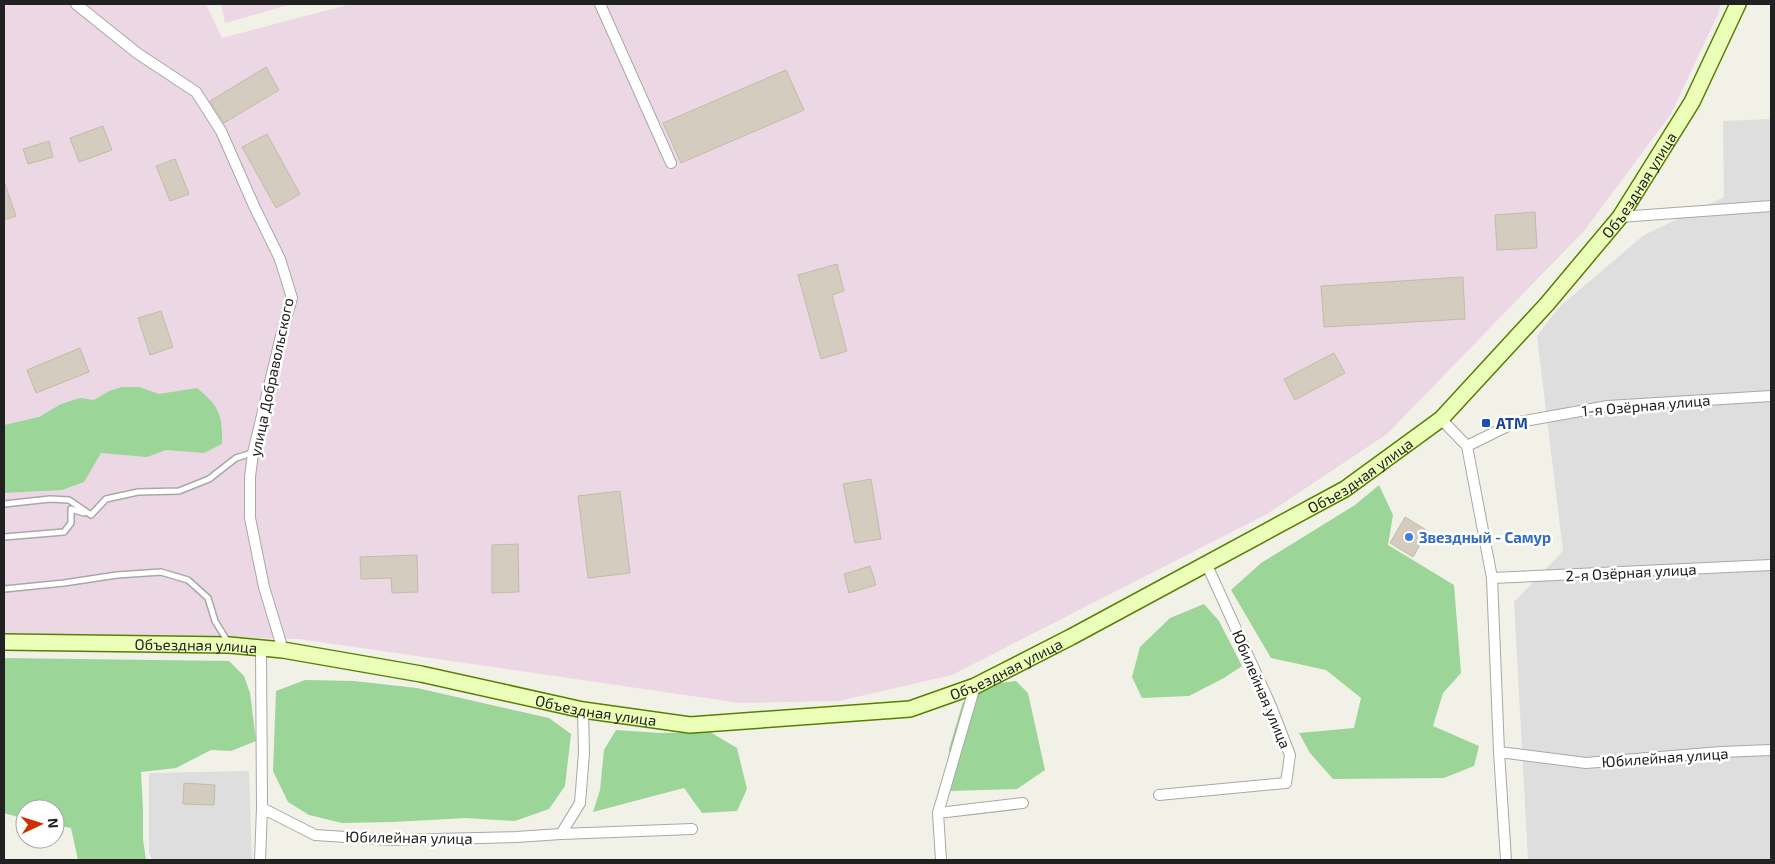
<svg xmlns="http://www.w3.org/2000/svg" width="1775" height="864" font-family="'Exo 2',sans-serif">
  <rect width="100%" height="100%" fill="#f2f1e7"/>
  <path fill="#dfdede" d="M1771 119V860H1528L1514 602 1563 551 1537 336 1558 308 1644 235 1724 197 1723 121Z
    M249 771 252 860H153L149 854V773Z"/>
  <path fill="#ecd8e4" d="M4 4H206L222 38 351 4H1720L1719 12 1671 114 1584 231 1387 434 1267 514 952 675 839 701 740 703 299 639 4 633Z
    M221 4H292L225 23Z"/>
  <path fill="#9cd598" d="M122 387H139L159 394 197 388C219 406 223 415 222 444L204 453 166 450 147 457 101 453 84 482 62 490 4 493V425L39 417 61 404 80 398 94 400 109 391Z
    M1379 485 1393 515 1388 545 1454 585 1461 673 1443 693 1433 726 1479 746 1474 766 1444 778 1333 779 1310 753 1299 733 1354 728 1361 698 1326 670 1271 658 1231 590 1261 563 1355 505Z
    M1204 604 1219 621 1242 666 1224 678 1189 696 1142 698 1132 677 1140 647 1170 618Z
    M4 658 229 661 244 676 250 693 256 741 231 751 211 750 176 768 141 772 143 811V839L146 860H78L71 828 55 825V809H25V819L4 813Z
    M305 680 354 681 417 688 549 718 571 734 565 786 549 809 515 821 466 818 393 822 342 823 309 815 288 802 273 771 276 691Z
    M1016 681 1028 693 1045 770 1017 789 950 791 949 749 963 702 992 684Z
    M616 730 660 733 710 732 737 748 747 789 737 811 702 813 684 788 593 812 600 790 604 750Z"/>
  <path fill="#d3ccbf" stroke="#c5bba7" d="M266 67 279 90 224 123 210 101Z
    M786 70 804 110 681 163 663 123Z
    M103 126 112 150 79 162 70 138Z
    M267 134 300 194 276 208 242 147Z
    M49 141 53 157 28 164 23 149Z
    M175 159 189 194 170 201 156 166Z
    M5 184 16 216 4 220V185Z
    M1535 212 1537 248 1497 250 1495 215Z
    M837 264 844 291 832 295 847 351 821 359 798 275Z
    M1463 277 1465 319 1324 327 1321 286Z
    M161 311 173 347 150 355 138 318Z
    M80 348 89 372 36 393 27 370Z
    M1334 353 1345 373 1295 400 1284 379Z
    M871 479 881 539 855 543 843 484Z
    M620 491 630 573 588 578 578 496Z
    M1405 517 1428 531 1413 557 1390 543Z
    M518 544 519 592 492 593V545Z
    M417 555 418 592 392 593 391 578 361 579 360 557Z
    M870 566 876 585 849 593 844 574Z
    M184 783 215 785 214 805 183 804Z"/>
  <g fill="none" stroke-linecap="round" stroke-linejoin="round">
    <defs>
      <path id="lane" d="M4 504 50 499 69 500 91 515 106 499 138 492 179 491 209 479 236 458 252 453
        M4 537 64 532 71 523V509L84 513
        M4 589 64 583 117 575 161 572 188 580 208 598 215 621 228 642"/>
      <path id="street" d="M76 4 137 53 196 92 221 131 254 206 280 259 292 298 281 336 253 453 250 477V518L264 587 283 650
        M600 4 671 163
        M1620 217 1771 206
        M1441 419 1467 446 1492 578 1499 752 1506 860
        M1467 446 1514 423 1608 406 1771 396
        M1492 578 1771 565
        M1499 752 1586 763 1721 752 1771 750
        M1159 795 1286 783 1290 755 1271 706 1206 563
        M262 808 315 835 392 840 516 837 561 834 580 803 584 753 583 710
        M938 813 1023 803
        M561 834 692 829
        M260 860 262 808 261 648
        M941 860 938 813 975 686"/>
      <g id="secondary">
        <path id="s1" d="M4 642 229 645 283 650 421 674 583 710 690 725 910 709 975 686 1071 637 1345 489 1441 419 1547 304 1620 217 1692 102 1738 4"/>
      </g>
    </defs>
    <use href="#lane" stroke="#a8a8a8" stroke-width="8"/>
    <use href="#street" stroke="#a8a8a8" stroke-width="12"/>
    <use href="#secondary" stroke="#568000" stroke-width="18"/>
    <use href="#lane" stroke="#fff" stroke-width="5"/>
    <use href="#street" stroke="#fff" stroke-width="10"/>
    <use href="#secondary" stroke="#ecffb8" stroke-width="15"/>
  </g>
  <rect fill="#1a4fb4" stroke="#fff" stroke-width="2" x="1481" y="418" width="10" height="10" rx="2.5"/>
  <circle fill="#3f7fe0" stroke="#fff" stroke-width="2" cx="1409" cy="537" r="5"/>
  <g text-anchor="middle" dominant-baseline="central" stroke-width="5" stroke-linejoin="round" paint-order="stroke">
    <g font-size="15" fill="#212121" stroke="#fff">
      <text stroke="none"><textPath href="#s1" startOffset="1828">Объездная улица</textPath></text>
      <text transform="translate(271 377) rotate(-78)">улица Добравольского</text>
      <text transform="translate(1646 405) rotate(-5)">1-я Озёрная улица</text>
      <text stroke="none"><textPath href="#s1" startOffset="1422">Объездная улица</textPath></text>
      <text transform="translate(1631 572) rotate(-3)">2-я Озёрная улица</text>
      <text stroke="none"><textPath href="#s1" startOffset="192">Объездная улица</textPath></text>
      <text stroke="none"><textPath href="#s1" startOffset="1018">Объездная улица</textPath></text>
      <text transform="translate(1262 689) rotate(67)">Юбилейная улица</text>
      <text stroke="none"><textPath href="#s1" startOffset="598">Объездная улица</textPath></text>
      <text transform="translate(1665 757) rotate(-4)">Юбилейная улица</text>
      <text transform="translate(409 837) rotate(1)">Юбилейная улица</text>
    </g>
    <g font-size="15" font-weight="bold" fill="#164399" stroke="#fff" text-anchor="start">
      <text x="1496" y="423">АТМ</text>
    </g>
    <g font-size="15" font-weight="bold" fill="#366cbe" stroke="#fff" text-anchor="start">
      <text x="1419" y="537">Звездный - Самур</text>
    </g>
  </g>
  <rect width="1775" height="864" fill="none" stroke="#212121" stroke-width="10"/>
  <g transform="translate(40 824) rotate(86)"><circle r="24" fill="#ffffff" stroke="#a6a6a6"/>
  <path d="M0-4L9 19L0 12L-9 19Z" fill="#d22e00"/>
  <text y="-8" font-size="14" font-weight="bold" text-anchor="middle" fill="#212121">N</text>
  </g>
</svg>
